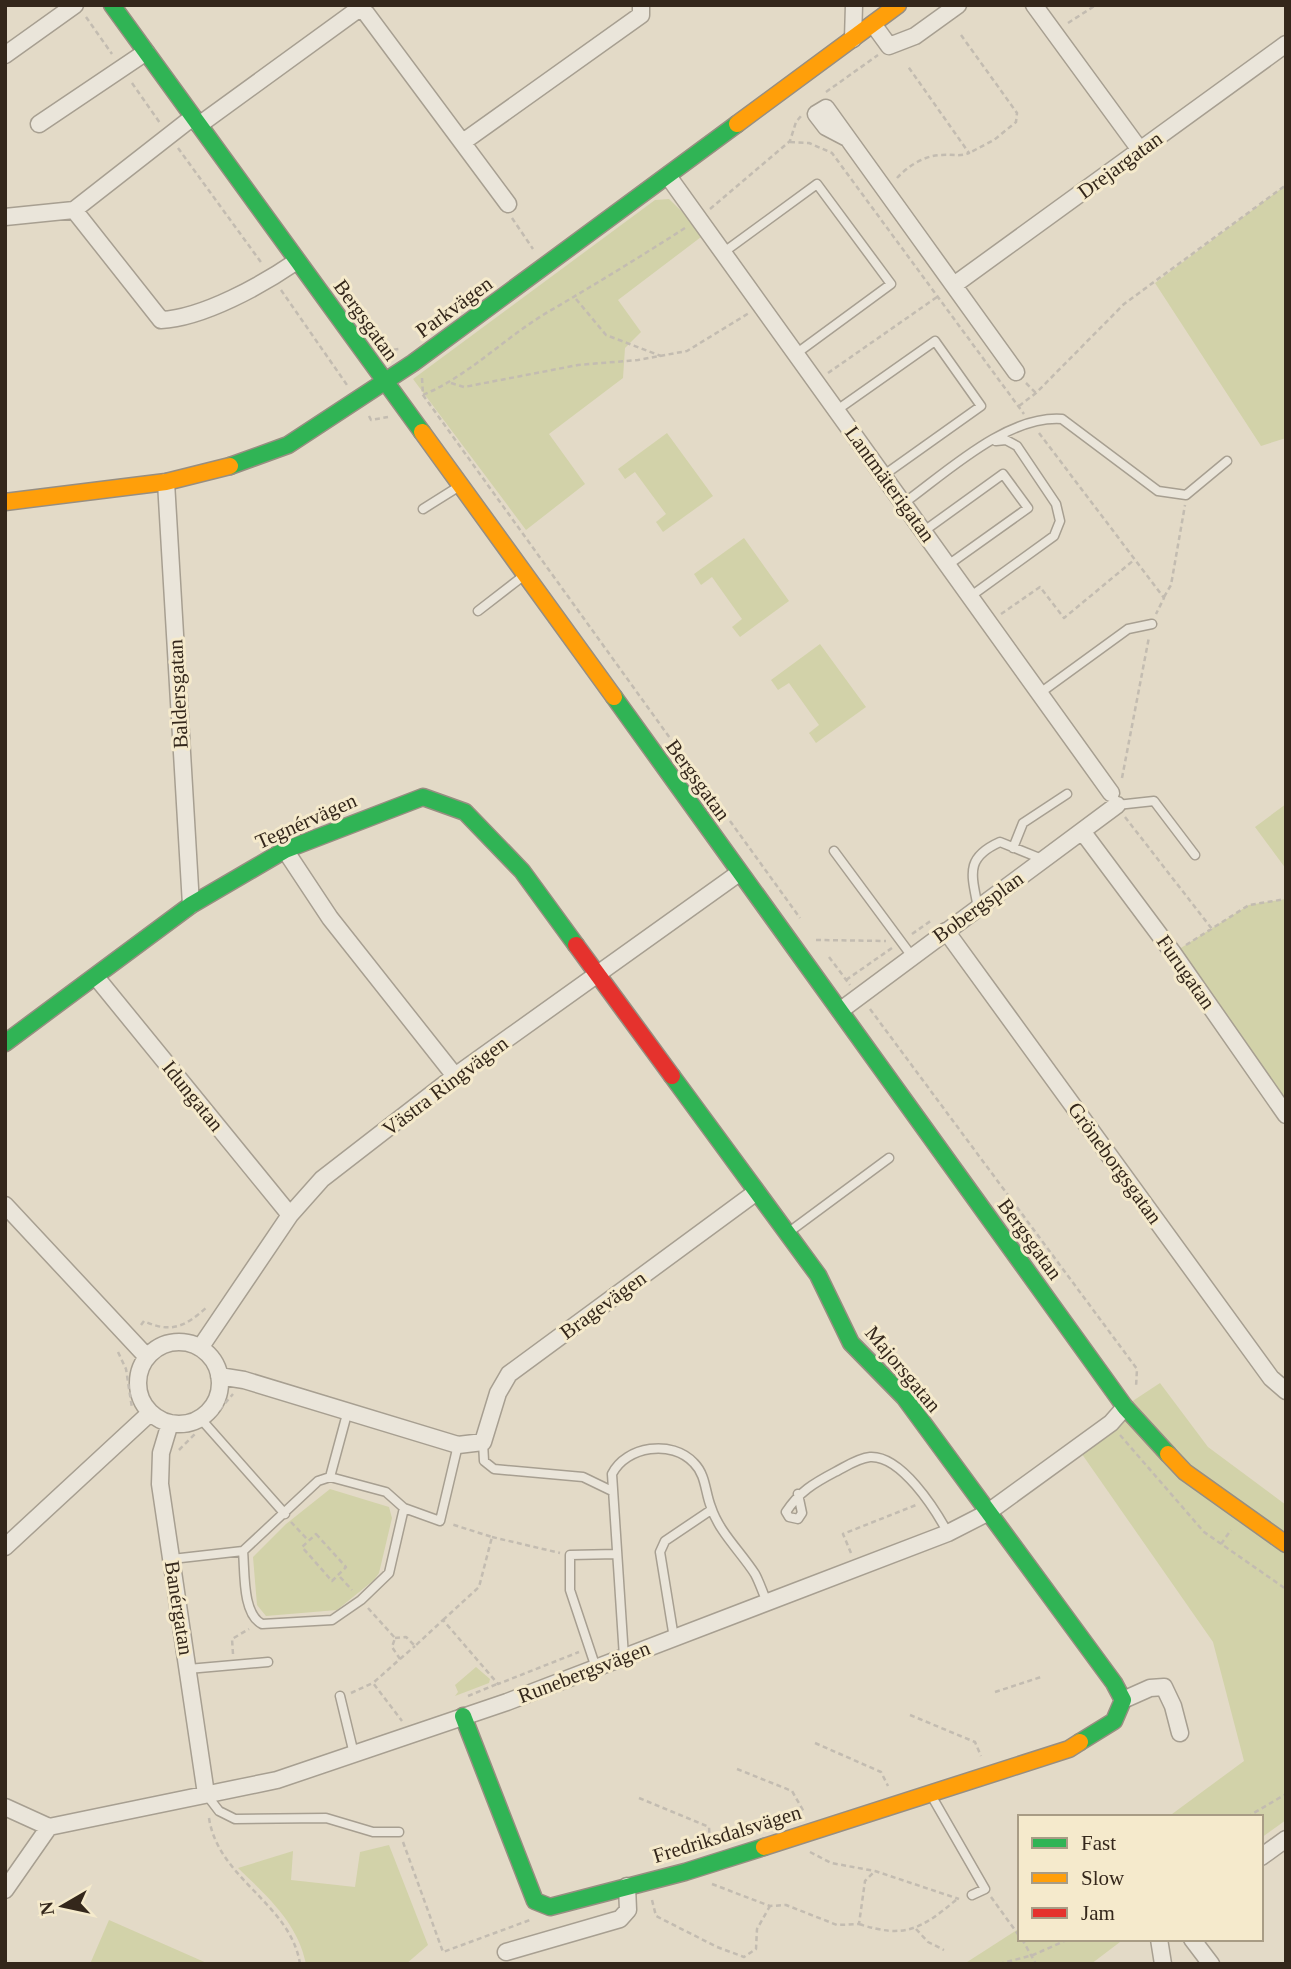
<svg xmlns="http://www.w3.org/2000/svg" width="1291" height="1969" font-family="Georgia,serif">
  <rect width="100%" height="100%" fill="#e3dac7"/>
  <path fill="#d2d2a9" d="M1286 185V438L1261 446 1155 283Z
    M669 199 705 234 618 300 641 332 625 348 623 378 549 434 585 484 526 530 413 379 655 200Z
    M667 433 713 496 663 532 656 522 666 514 635 472 625 479 618 469Z
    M744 538 789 601 740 637 732 627 742 619 712 577 701 585 694 574Z
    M820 644 866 707 816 743 809 733 819 725 789 683 778 690 771 680Z
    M1286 804V869L1255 827Z
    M1286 899V1111L1173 953 1249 905Z
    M1160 1383 1208 1447 1286 1505V1820L1261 1838V1817H1168L1244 1761 1213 1642 1077 1447 1069 1443Z
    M330 1489 389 1507 392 1518 379 1573 374 1580 337 1610 266 1616 257 1605 253 1557 286 1524Z
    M476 1667 490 1679 489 1683 455 1696 458 1692 455 1685Z
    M389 1845 428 1945 406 1964H306C298 1923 267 1896 238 1868L293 1851 291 1880 355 1887 360 1852Z
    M109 1920 209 1964H90Z
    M1020 1928V1939H1124L1091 1964H964Z"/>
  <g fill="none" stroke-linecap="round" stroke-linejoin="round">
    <defs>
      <path id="lane" d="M724 252 817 184 891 284 797 353
        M837 410 935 341 981 406 884 475
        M904 503C947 472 1007 415 1062 419L1158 491 1186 495 1227 461
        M423 509 458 487
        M924 531 1003 474 1028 508 948 565
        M971 596 1054 536 1060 521 1056 504 1017 446 1006 440 996 441
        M478 611 522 577
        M1040 693 1128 629 1152 624
        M1117 805 1154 801 1195 855
        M1013 848 1023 823 1067 794
        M834 851 911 955
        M978 908C972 875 964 858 1000 842L1042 859
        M789 1232 889 1158
        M200 1418 285 1514
        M483 1442 484 1461 494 1469 583 1477 612 1491
        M330 1477 386 1492 404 1508 389 1573 361 1600 332 1620 262 1624C242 1614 245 1571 243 1551L318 1481Z
        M330 1477 347 1414
        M798 1494 802 1513 798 1519 789 1517 786 1512C799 1492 814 1483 835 1472 845 1467 858 1458 870 1457 901 1455 935 1509 948 1533
        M404 1508 440 1521 458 1445
        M172 1559 243 1551
        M674 1638 660 1552 665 1541 711 1510
        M624 1657 612 1474C626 1446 672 1439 694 1463 706 1475 705 1492 711 1507 719 1532 741 1552 755 1574 760 1583 763 1594 768 1604
        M596 1668 570 1590V1555L617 1554
        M188 1669 268 1662
        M340 1696 354 1754
        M206 1794 219 1811 235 1819 326 1818 373 1832H399
        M931 1795 985 1889 972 1895"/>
      <path id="street" d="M360 5 508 204
        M1034 5 1140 150
        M873 24 889 46 915 36 958 5
        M853 39 854 5
        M5 55 75 5
        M39 124 146 52
        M199 125 364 5
        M847 138 826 127 816 114 826 108C889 196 953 284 1016 372
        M463 142 641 15V5
        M668 176 1111 793
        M74 210 161 320C203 318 262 285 297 261
        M5 217 74 210 193 117
        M954 285 1286 44
        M166 482 191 905
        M1082 831 1173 953 1286 1115
        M285 850 330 918 455 1076
        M946 931 1271 1378 1286 1391
        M96 977 290 1215
        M841 1010 1117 805
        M5 1205 147 1357
        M138 1383a41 41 0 1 1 82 0a41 41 0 1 1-82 0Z
        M200 1348 290 1215 322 1179 455 1076 739 873
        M219 1376 244 1380 458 1445 483 1442 498 1393 509 1374 755 1193
        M170 1423 161 1453 160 1484 206 1794
        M5 1547 150 1413
        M1123 1700 1150 1688 1164 1687 1173 1706 1180 1733
        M5 1807 49 1827 277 1780 507 1702 948 1533 987 1513 1111 1423 1125 1407
        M1261 1857 1286 1839
        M5 1890 49 1827
        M1159 1939 1163 1964
        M1192 1939 1211 1964
        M506 1952 620 1919 628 1910 627 1886"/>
      <path id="fast" d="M112 5 422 432
        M230 466 288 445 413 363 737 124
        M614 697 1125 1407 1168 1454
        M5 1043 191 905 285 850 423 797 465 812 522 871 576 945
        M672 1076 818 1275 851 1343 904 1397 1114 1683 1123 1700 1114 1721 1080 1742
        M463 1716 535 1901 550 1907 685 1872 764 1847"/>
      <path id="slow" d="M737 124 898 5
        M422 432 614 697
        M5 502 166 482 230 466
        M1168 1454 1185 1472 1286 1544
        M764 1847 1069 1749 1080 1742"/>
      <path id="jam" d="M576 945 672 1076"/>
    </defs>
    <use href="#lane" stroke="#a79f91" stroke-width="11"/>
    <use href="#street" stroke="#a79f91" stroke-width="19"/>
    <use href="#fast" stroke="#978e81" stroke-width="19"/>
    <use href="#slow" stroke="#978e81" stroke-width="19"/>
    <use href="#jam" stroke="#978e81" stroke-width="19"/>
    <path stroke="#c3bcb1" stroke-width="2.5" stroke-dasharray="5 3.5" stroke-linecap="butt" d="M86 17 112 54
      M1068 23 1096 5
      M961 35 1017 113 1016 122 994 140 969 153
      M132 83 160 123
      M826 92 878 55
      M790 142 809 143 832 153 1024 414
      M178 148 263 265
      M897 178C908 166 925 155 942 155 952 154 959 157 969 153L907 65
      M710 209 790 141 796 122 801 116
      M512 218 533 249
      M281 290 347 385
      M576 299 606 335 661 356
      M385 351 399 349
      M828 373 937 297
      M422 378 423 395 726 816
      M451 383 464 387 578 365 638 360 687 351 749 313
      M1026 383 1036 393
      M423 395C470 375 504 338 548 312 594 285 640 257 685 228
      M1019 406 1036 393 1124 304 1286 185
      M369 416 371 420 388 417
      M1039 433 1164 598 1156 614
      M1164 597 1171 585 1185 505
      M1001 614 1040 587 1064 618 1134 560
      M1122 778 1149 637
      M1125 817 1212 929
      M730 821 800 918
      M912 934 932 920
      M816 940 886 941
      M1186 945 1249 905 1286 899
      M829 957 850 985
      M846 980 892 948
      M870 1009 1137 1369 1136 1387
      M141 1325 144 1321C171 1334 186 1326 207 1307
      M118 1352 126 1369 132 1408
      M214 1416 233 1394
      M1120 1435 1204 1532 1286 1589
      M179 1450 197 1432
      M291 1522 307 1539
      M316 1534 346 1567 332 1581 302 1547Z
      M492 1537 560 1553
      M1221 1544 1231 1530
      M851 1553 843 1534 916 1505
      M340 1577 352 1590
      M368 1608 395 1638 392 1647 400 1659 373 1683 402 1721
      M443 1620 479 1587 492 1537 451 1524
      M395 1638 406 1637 415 1646 443 1620 498 1684 579 1652
      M233 1654 232 1639 249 1629
      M400 1659 415 1646
      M995 1692 1041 1677
      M351 1693 373 1683
      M468 1696 497 1684
      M910 1715 975 1742 981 1756
      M815 1743 881 1772 888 1786
      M737 1769 792 1791 804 1812
      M639 1798 709 1827 710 1843
      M1247 1817 1286 1794
      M209 1818C218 1879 291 1904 300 1964
      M403 1842 443 1952 530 1920
      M810 1852 831 1863 875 1871 959 1899
      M712 1884 770 1906 786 1905 837 1925 859 1924 865 1881 875 1871
      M991 1897 1020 1937
      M652 1900 656 1916 717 1947 744 1957 756 1949 757 1929 770 1906
      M859 1924C905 1939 921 1929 956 1900
      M916 1929 928 1942 944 1950
      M1022 1939 1036 1964
      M999 1964 1033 1955 1069 1939"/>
    <use href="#lane" stroke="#eae5da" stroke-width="8"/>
    <use href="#street" stroke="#eae5da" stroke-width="16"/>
    <use href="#fast" stroke="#30b455" stroke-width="16"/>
    <use href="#slow" stroke="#ff9f0a" stroke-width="16"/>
    <use href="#jam" stroke="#e5322d" stroke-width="16"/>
  </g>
  <g text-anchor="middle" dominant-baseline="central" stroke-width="6" stroke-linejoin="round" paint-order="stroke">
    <g font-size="21" fill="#34271b" stroke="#f5eacc">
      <text transform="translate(1120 165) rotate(-36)">Drejargatan</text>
      <text transform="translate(454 307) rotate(-36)">Parkvägen</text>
      <text transform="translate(366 320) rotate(54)">Bergsgatan</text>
      <text transform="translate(890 484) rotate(54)">Lantmäterigatan</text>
      <text transform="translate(178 694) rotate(-93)">Baldersgatan</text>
      <text transform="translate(698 780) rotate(54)">Bergsgatan</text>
      <text transform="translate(306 821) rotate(-24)">Tegnérvägen</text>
      <text transform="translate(978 907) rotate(-36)">Bobergsplan</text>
      <text transform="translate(1186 972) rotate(55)">Furugatan</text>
      <text transform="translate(445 1086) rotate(-37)">Västra Ringvägen</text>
      <text transform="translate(193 1096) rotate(51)">Idungatan</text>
      <text transform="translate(1115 1163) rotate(54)">Gröneborgsgatan</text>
      <text transform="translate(1030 1239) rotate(54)">Bergsgatan</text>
      <text transform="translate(603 1305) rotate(-36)">Bragevägen</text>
      <text transform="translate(903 1369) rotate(50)">Majorsgatan</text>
      <text transform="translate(179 1608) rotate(81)">Banérgatan</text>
      <text transform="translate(584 1672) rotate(-21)">Runebergsvägen</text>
      <text transform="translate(727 1834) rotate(-17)">Fredriksdalsvägen</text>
    </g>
  </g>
  <rect width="1291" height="1969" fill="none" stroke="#34271b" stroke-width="14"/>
  <rect x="1018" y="1815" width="245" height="126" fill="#f5eacc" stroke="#a89c85" stroke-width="2"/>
  <rect x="1032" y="1838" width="35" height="10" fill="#30b455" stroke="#a89c85" stroke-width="2"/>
  <text x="1081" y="1850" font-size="21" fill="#34271b">Fast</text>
  <rect x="1032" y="1873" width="35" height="10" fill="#ff9f0a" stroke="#a89c85" stroke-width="2"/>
  <text x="1081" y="1885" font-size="21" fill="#34271b">Slow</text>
  <rect x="1032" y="1908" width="35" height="10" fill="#e5322d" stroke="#a89c85" stroke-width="2"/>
  <text x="1081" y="1920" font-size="21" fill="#34271b">Jam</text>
  <g transform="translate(63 1906) rotate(261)" stroke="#f5eacc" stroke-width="5" paint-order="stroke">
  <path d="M0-5L12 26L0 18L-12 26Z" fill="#34271b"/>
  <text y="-10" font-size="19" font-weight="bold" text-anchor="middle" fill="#34271b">N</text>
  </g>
</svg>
